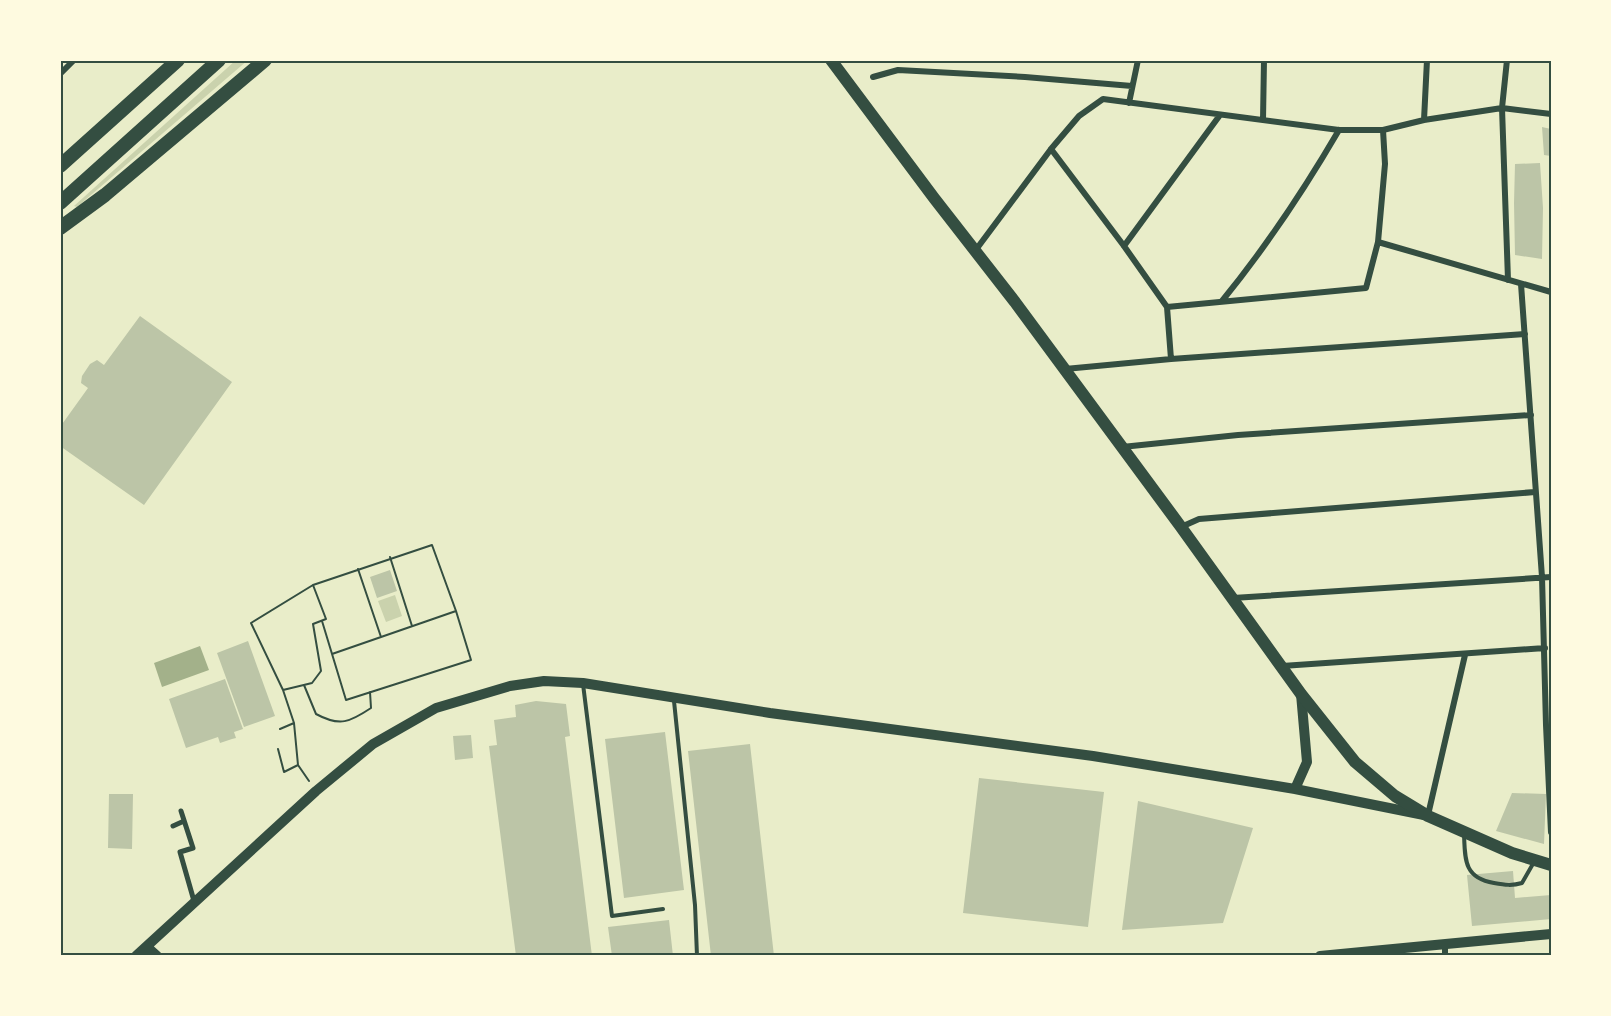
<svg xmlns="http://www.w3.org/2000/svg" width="1611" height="1016" font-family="'Asap Condensed',sans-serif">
  <rect width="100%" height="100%" fill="#e9edc9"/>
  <path fill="#cad2ad" d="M236 60H248L77 207 74 206Z
    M395 595 402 616 386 622 378 601Z"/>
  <path fill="#a3b18a" d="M200 646 209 670 162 687 154 663Z"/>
  <path fill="#bcc5a7" d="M1542 127 1551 129V156L1544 155Z
    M1540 163 1543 208 1542 259 1515 255 1514 203 1515 164Z
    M140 316 232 382 144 505 60 446V427L88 388 81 383 82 376 90 364 97 360 104 365Z
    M390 570 397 591 377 598 370 577Z
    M248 641 275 716 244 727 217 653Z
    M225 679 243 729 234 732 236 738 232 739 220 743 218 737 186 748 169 699Z
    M536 701 566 704 570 736 565 737 592 956H516L489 746 497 745 494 720 516 717 515 705Z
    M665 732 684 890 624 898 605 739Z
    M471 735 473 758 455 760 453 736Z
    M750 744 774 956H711L688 751Z
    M979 778 1104 792 1088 927 963 913Z
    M1512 793 1546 794 1544 844 1496 831Z
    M109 794H133L132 849 108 848Z
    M1138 801 1253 828 1223 923 1122 930Z
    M1513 871 1515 898 1551 895V919L1472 926 1467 875Z
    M669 920 673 956H612L608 927Z"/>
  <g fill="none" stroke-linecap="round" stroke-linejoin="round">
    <path stroke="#344e41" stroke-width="2" d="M390 557 412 626
      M358 569 381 637
      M332 654 456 611
      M304 685 316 714C340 727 350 722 371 708L370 692
      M283 690 312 683 321 671 313 624 326 619 313 585 432 545 456 611 471 660 346 700 322 621
      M280 729 294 723
      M278 749 284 772 298 765
      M309 781 298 765 294 723 283 690 251 623 313 585"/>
    <path stroke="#344e41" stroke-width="4" d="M583 684 612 916 663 909
      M674 701 695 905 697 956
      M1464 834C1465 860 1464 878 1494 883 1505 885 1512 886 1522 883L1534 862"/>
    <path stroke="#344e41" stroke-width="5" d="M181 811 193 848 180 852 194 901
      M173 826 184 821"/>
    <path stroke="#344e41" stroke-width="6" d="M1507 60 1502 108 1508 280
      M60 74 74 60
      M873 77 898 70 1025 77 1132 86
      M1129 103 1138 60
      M1263 120 1264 60
      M1424 120 1427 60
      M1051 149 1124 246 1167 307 1171 359
      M1378 242 1551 292
      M1124 246 1220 115
      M975 251 1051 149 1079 116 1103 99 1339 130H1383L1424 120 1502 108 1551 114
      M1521 284 1542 577 1546 725 1551 832
      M1222 301C1266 247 1304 190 1339 130
      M1167 307 1366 288 1378 242 1385 164 1383 130
      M1065 369 1171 359 1525 334
      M1122 447 1238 435 1531 415
      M1181 527 1199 519 1535 492
      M1233 598 1551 577
      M1282 666 1545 648
      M1428 815 1465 655
      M1445 944V956"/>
    <path stroke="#344e41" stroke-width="10" d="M1295 789 1307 762 1301 694
      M147 947 157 956
      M136 956 316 791 373 744 436 708 510 686 544 681 583 683 770 713 1093 756 1295 789 1424 815
      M1320 956 1551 934"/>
    <path stroke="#344e41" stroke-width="12" d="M831 60 934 198 1015 302 1181 527 1301 694 1355 762 1395 796 1428 816 1512 853 1551 865"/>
    <path stroke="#344e41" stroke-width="14" d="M60 166 178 60
      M60 203 219 60
      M60 228 105 195 265 60"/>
  </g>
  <rect width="1611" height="1016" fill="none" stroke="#fefae0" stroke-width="123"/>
  <rect x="62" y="62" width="1488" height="892" fill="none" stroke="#344e41" stroke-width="2"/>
</svg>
